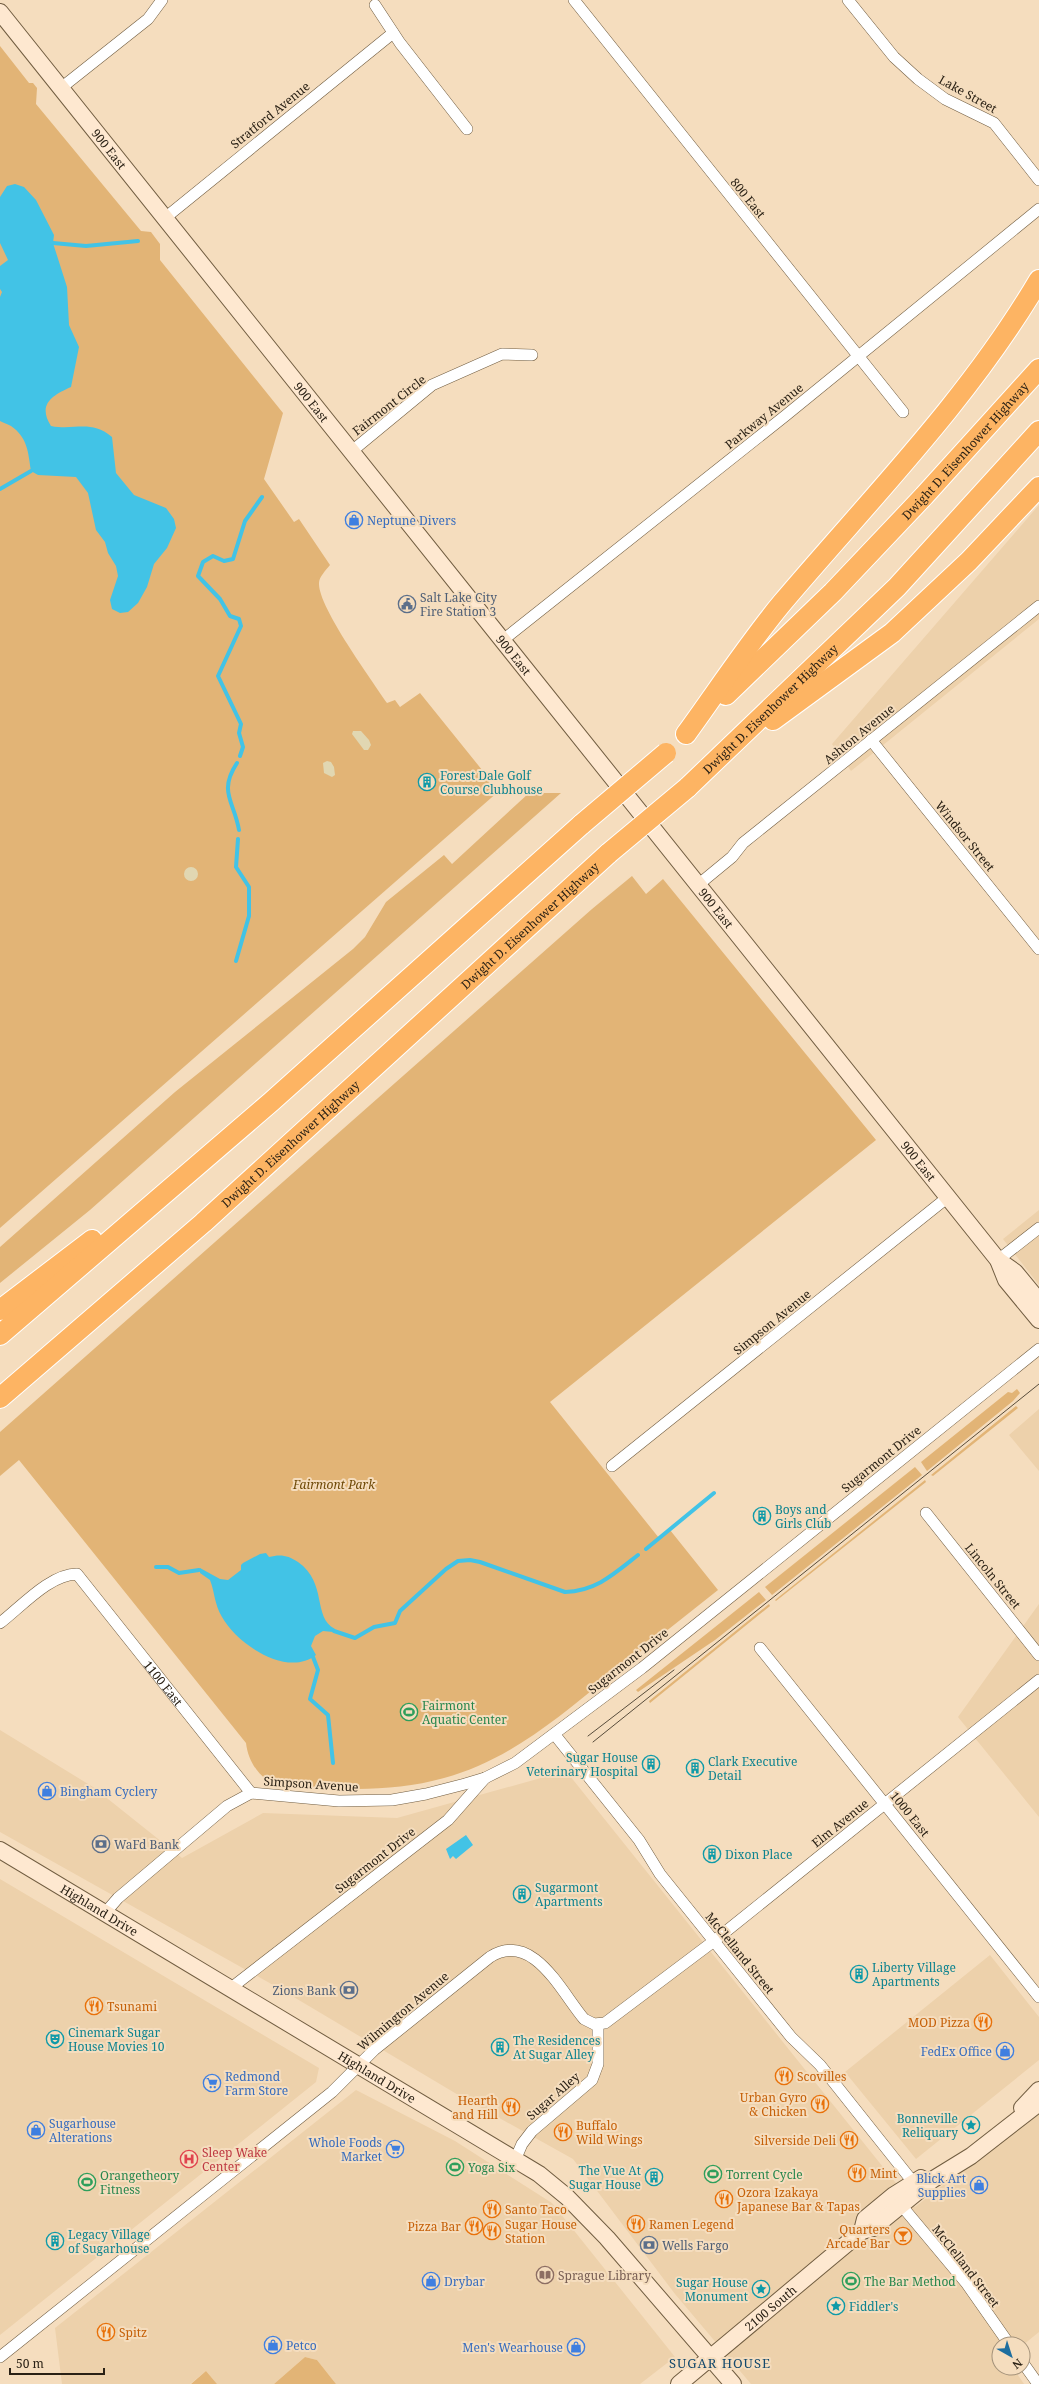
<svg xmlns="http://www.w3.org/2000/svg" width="1039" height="2384" font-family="'Noto Serif',serif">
  <rect width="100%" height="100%" fill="#f5ddbe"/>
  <path fill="#edd1ab" d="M1039 505V619L851 771 832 744Z
    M1039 1210V1285L1003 1239Z
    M1039 1409V1471L1009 1435Z
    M1039 1604V1817L958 1717Z
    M0 1730 93 1787 182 1858 263 1813 397 1818 566 1771 915 2207 1039 2110V2332L1023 2345 999 2344V2368H1013L1024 2384H751L675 2294 573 2159 460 2096 282 1990 0 1832Z
    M0 1879 319 2068 316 2082 0 2335Z
    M990 1955 1039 2017V2060L916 2159 845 2072Z
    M356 2090 455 2141 552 2203 675 2357 640 2384H336L317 2360 305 2357 274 2384H217L206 2371 190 2384H62L55 2328Z"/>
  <path fill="#e2b476" d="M0 46 29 83H33L37 88 36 104 141 231 151 232 160 244V260L283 413 264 479 294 522 299 519 330 565C326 570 319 577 319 583 318 607 372 680 387 703L395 700 400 707 420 693 499 791 0 1228Z
    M529 793H561L90 1210 0 1283V1247L175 1092 353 949 365 937 386 902 444 855 452 864Z
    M632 876 646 894 663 879 876 1140 550 1402 659 1538 670 1530 718 1590C681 1619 644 1649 607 1678 557 1719 507 1761 444 1778 387 1794 331 1789 273 1784 257 1775 248 1760 246 1743L19 1460 0 1476V1432L592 909Z
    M1017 1389 1020 1393 1013 1401 927 1471 921 1462 1008 1392 1012 1393Z
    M1016 1406 1018 1408 933 1476 931 1475Z
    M915 1467 922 1475 772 1595 765 1587Z
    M925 1480 926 1482 776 1601 775 1600Z
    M759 1592 766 1600 715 1640 638 1692 636 1690Z
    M769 1604 770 1606 650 1703 649 1701Z
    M305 2357 317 2360 336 2384H274Z
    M206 2371 217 2384H191Z"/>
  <path fill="#e1d7b2" d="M353 731H361L369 740 371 745 368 750H364L352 734Z
    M327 761 331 762 334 767 335 775 332 777 324 773 323 763Z
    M184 874a7 7 0 1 1 14 0a7 7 0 1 1-14 0Z"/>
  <path fill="#42c3e6" d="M15 184 24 187 36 200 54 235 53 243 67 287 69 325 79 347 71 387C53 395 37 404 51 426 75 431 90 419 112 437L116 473 134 495 166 508 174 519 176 528 167 548 154 564 147 587 138 603 128 612 120 613 112 609 110 600 118 576 116 566 108 553 105 542 96 530 88 493 76 477 38 475 31 471C28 452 28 438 11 426 8 424 3 423 0 421V297L2 292 0 289V266L8 260 0 243V197L7 186Z
    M266 1553 269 1557C280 1554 288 1555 298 1562 328 1583 312 1617 335 1629L333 1632 323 1631 315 1636 311 1646 316 1655C287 1678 237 1644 222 1617 214 1603 215 1593 210 1580L200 1573V1568L220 1579 228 1580 241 1570V1565L243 1563 260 1554Z
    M466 1835 473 1845 456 1859 453 1856 450 1859 446 1849Z"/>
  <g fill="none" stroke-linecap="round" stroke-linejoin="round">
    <path stroke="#42c3e6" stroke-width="4" d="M53 243 86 246 138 241
      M0 489 31 471
      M240 756 243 747 239 733 241 724 218 676 241 626 239 619 230 616 220 599 198 576 203 562 213 556 224 561 233 559 245 521 262 497
      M237 763C218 792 234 801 239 830
      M236 961 249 916V887L236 867 238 839
      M646 1549 714 1493
      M156 1567H168L179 1573 199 1570
      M334 1631 355 1638 374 1627 395 1623 400 1611 446 1569 458 1561 470 1560 480 1562 565 1592C596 1591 614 1574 638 1555
      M313 1657 318 1670 310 1699 328 1715 333 1763"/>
    <defs>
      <g id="street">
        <path d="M574 0 903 412"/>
        <path d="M848 0 894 57 918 79 945 99 994 123 1039 180"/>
        <path d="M375 5 400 43 467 129"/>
        <path d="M61 88 148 19 162 0"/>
        <path d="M165 218 393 33"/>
        <path d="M352 451 432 385 502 354 532 355"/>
        <path d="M503 640 785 416 1039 209"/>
        <path d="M871 740 1039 949"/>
        <path d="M698 885 732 857 743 843 1039 606"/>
        <path d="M998 1260 1039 1228"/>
        <path d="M612 1466 948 1197"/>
        <path d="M926 1513 1039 1655"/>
        <path id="s1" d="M0 1623C21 1607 50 1574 77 1574L251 1793"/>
        <path d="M760 1648 1039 1997"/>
        <path d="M555 1735 639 1840 660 1874 791 2037 820 2065 913 2182"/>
        <path d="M105 1913 118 1898 227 1806 251 1793 339 1801 392 1800 426 1794 465 1784 485 1778 515 1763 642 1668 1039 1349"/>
        <path d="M231 1988 448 1820 485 1778"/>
        <path d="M515 2160 522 2144 532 2131 592 2080 598 2064V2024"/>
        <path d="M901 2205 967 2284 1009 2344"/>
        <path d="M0 2357 332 2092 374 2050 490 1957C533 1930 561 1992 584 2019L594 2024 605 2023 714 1941 1039 1680"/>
        <path d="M1023 2363 1038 2384"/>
      </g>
      <g id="secondary">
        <path id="s2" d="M0 12 998 1260 1006 1280 1039 1320"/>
        <path d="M998 1260 1015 1272 1039 1301"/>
        <path id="s3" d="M0 1850 539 2174 567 2197 607 2238 733 2384"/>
        <path d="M1022 2108 1039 2090"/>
        <path d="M862 2231 865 2219 894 2195 921 2178"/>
        <path id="s4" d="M679 2384 862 2231 873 2228 932 2180 971 2156 1039 2103"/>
      </g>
      <g id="highway">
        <path id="s5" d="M726 695 833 592 924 496 1039 369"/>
        <path d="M773 720 892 633 969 561 1039 487"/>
        <path d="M686 734C718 690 748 644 782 603 871 498 969 399 1039 280"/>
        <path id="s6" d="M687 788 897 587 1039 431"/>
        <path d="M0 1310 92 1240"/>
        <path d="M0 1335 271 1102 582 824"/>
        <path id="s7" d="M0 1398 203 1223 609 853"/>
      </g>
    </defs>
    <use href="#street" stroke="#715d41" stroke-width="12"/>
    <use href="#secondary" stroke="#715d41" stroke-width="18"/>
    <use href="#highway" stroke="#fff" stroke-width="22"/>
    <use href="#street" stroke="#fff" stroke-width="11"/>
    <use href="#secondary" stroke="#fee8d0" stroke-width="16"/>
    <use href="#highway" stroke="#fdb463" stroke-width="20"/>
    <path stroke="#584c3b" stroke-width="1" d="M588 1736 674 1670
      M593 1742 1039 1384"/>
    <defs>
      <path id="highway-bridge" d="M582 824 666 753
        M609 853 687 788"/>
    </defs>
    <use href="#highway-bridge" stroke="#fff" stroke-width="22" stroke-linecap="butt"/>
    <use href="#highway-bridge" stroke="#fdb463" stroke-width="20"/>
  </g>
  <defs>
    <symbol id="shop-ring" viewBox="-11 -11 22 22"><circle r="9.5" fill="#f5ddbe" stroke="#3f7fe0" stroke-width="1.5"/><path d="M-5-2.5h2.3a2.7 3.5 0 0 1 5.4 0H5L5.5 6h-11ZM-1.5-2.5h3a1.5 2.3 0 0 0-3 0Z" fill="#3f7fe0"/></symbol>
    <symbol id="civic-ring" viewBox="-11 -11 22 22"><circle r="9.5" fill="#f5ddbe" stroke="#5c6f8a" stroke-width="1.5"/><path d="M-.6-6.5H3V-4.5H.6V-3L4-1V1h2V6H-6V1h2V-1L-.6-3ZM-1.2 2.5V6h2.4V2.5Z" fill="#5c6f8a"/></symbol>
    <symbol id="building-ring" viewBox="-11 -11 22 22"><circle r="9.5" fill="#f5ddbe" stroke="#0f9aa8" stroke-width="1.5"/><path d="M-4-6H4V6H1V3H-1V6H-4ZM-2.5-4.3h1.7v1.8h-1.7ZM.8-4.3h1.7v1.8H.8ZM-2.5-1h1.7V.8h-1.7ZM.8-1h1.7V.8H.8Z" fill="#0f9aa8"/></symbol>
    <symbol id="stadium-ring" viewBox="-11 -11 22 22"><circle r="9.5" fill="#f5ddbe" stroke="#2e9e5b" stroke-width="1.5"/><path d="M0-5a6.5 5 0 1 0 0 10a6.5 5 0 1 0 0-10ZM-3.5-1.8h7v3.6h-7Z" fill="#2e9e5b"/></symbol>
    <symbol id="bank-ring" viewBox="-11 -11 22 22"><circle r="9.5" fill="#f5ddbe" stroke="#5c6f8a" stroke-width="1.5"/><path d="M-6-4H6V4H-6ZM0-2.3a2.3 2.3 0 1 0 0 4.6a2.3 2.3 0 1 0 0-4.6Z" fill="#5c6f8a"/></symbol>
    <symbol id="restaurant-ring" viewBox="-11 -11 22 22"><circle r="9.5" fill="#f5ddbe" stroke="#e8710a" stroke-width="1.5"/><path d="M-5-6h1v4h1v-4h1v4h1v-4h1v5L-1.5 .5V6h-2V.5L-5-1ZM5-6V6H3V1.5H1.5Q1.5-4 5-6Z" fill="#e8710a"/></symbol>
    <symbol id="theatre-ring" viewBox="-11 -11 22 22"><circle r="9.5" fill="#f5ddbe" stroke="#0f9aa8" stroke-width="1.5"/><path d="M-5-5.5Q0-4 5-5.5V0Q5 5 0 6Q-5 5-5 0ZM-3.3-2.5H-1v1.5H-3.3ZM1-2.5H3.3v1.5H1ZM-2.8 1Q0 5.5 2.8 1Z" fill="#0f9aa8"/></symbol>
    <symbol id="supermarket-ring" viewBox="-11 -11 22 22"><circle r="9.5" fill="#f5ddbe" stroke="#3f7fe0" stroke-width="1.5"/><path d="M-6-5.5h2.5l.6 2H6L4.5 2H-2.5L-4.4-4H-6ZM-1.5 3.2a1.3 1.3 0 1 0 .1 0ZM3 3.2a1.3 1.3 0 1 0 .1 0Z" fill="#3f7fe0"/></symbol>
    <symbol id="sight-ring" viewBox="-11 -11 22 22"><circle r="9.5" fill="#f5ddbe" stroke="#0f9aa8" stroke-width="1.5"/><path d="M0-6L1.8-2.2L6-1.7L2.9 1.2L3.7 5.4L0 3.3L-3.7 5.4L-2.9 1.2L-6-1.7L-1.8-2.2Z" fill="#0f9aa8"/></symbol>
    <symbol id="hospital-ring" viewBox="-11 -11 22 22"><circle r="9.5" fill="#f5ddbe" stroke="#e0444e" stroke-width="1.5"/><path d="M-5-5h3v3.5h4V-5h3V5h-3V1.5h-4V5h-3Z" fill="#e0444e"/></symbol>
    <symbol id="bar-ring" viewBox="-11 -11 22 22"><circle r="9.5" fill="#f5ddbe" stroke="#e8710a" stroke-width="1.5"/><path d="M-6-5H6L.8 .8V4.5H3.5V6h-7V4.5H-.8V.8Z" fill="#e8710a"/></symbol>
    <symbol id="library-ring" viewBox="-11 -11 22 22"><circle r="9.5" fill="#f5ddbe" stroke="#8d6e63" stroke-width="1.5"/><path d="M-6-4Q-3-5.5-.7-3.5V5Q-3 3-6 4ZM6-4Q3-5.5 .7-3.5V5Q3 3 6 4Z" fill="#8d6e63"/></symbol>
  </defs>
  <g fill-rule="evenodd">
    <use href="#shop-ring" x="344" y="510" width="20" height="20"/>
    <use href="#civic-ring" x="397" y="594" width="20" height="20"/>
    <use href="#building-ring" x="417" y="772" width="20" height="20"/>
    <use href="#building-ring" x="752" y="1506" width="20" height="20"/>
    <use href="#stadium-ring" x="399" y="1702" width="20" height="20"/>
    <use href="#building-ring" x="641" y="1754" width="20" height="20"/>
    <use href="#building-ring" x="685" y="1758" width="20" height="20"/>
    <use href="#shop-ring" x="37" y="1781" width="20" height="20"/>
    <use href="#bank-ring" x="91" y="1834" width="20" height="20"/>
    <use href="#building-ring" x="702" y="1844" width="20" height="20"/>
    <use href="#building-ring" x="512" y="1884" width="20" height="20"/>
    <use href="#building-ring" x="849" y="1964" width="20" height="20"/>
    <use href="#bank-ring" x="339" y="1980" width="20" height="20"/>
    <use href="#restaurant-ring" x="84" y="1996" width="20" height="20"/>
    <use href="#restaurant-ring" x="973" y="2012" width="20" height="20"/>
    <use href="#theatre-ring" x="45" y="2029" width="20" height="20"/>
    <use href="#building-ring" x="490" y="2037" width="20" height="20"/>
    <use href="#shop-ring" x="995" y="2041" width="20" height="20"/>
    <use href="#restaurant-ring" x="774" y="2066" width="20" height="20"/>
    <use href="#supermarket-ring" x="202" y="2073" width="20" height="20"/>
    <use href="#restaurant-ring" x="810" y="2094" width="20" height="20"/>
    <use href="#restaurant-ring" x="501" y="2097" width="20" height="20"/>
    <use href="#sight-ring" x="961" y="2115" width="20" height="20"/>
    <use href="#shop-ring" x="26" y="2120" width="20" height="20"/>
    <use href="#restaurant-ring" x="553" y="2122" width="20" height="20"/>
    <use href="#restaurant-ring" x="839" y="2130" width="20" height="20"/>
    <use href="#supermarket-ring" x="385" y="2139" width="20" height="20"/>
    <use href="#hospital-ring" x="179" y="2149" width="20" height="20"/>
    <use href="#stadium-ring" x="445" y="2157" width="20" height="20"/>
    <use href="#restaurant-ring" x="847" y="2163" width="20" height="20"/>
    <use href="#stadium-ring" x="703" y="2164" width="20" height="20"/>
    <use href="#building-ring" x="644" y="2167" width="20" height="20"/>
    <use href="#stadium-ring" x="77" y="2172" width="20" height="20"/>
    <use href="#shop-ring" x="969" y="2175" width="20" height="20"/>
    <use href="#restaurant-ring" x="714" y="2189" width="20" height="20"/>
    <use href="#restaurant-ring" x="482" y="2199" width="20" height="20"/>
    <use href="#restaurant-ring" x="626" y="2214" width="20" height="20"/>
    <use href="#restaurant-ring" x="464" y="2216" width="20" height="20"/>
    <use href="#restaurant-ring" x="482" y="2221" width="20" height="20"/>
    <use href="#bar-ring" x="893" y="2226" width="20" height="20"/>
    <use href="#building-ring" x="45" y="2231" width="20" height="20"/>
    <use href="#bank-ring" x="639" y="2235" width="20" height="20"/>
    <use href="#library-ring" x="535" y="2265" width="20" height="20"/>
    <use href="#shop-ring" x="421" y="2271" width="20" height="20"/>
    <use href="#stadium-ring" x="841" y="2271" width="20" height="20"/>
    <use href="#sight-ring" x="751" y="2279" width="20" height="20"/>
    <use href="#sight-ring" x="826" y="2296" width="20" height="20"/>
    <use href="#restaurant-ring" x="96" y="2322" width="20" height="20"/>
    <use href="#shop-ring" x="263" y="2335" width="20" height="20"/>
    <use href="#shop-ring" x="566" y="2337" width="20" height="20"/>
  </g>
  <g text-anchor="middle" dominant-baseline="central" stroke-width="4" stroke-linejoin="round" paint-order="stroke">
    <g font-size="12" fill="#2a2115" stroke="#f5ddbe">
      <text transform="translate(968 94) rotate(29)">Lake Street</text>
      <text transform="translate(270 115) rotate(-39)">Stratford Avenue</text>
      <text stroke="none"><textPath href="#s2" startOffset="175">900 East</textPath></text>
      <text transform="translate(748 198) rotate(51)">800 East</text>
      <text stroke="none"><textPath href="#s2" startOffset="499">900 East</textPath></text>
      <text transform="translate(389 405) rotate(-38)">Fairmont Circle</text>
      <text transform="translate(764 416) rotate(-39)">Parkway Avenue</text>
      <text stroke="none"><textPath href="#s5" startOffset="342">Dwight D. Eisenhower Highway</textPath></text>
      <text stroke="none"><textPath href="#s2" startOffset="823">900 East</textPath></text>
      <text stroke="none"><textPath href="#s6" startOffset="115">Dwight D. Eisenhower Highway</textPath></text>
      <text transform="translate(859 734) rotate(-39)">Ashton Avenue</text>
      <text transform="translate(965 836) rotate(51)">Windsor Street</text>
      <text stroke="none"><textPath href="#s2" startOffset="1147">900 East</textPath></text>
      <text stroke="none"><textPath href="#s7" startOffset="710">Dwight D. Eisenhower Highway</textPath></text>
      <text stroke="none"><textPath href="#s7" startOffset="386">Dwight D. Eisenhower Highway</textPath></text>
      <text stroke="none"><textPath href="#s2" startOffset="1471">900 East</textPath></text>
      <text transform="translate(772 1322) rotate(-39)">Simpson Avenue</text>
      <text transform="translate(881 1459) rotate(-39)">Sugarmont Drive</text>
      <text transform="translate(993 1576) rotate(51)">Lincoln Street</text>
      <text transform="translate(628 1661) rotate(-38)">Sugarmont Drive</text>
      <text stroke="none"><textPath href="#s1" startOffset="232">1100 East</textPath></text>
      <text transform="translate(311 1784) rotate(4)">Simpson Avenue</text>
      <text transform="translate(910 1814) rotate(51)">1000 East</text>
      <text transform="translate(840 1823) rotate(-39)">Elm Avenue</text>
      <text transform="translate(375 1860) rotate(-38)">Sugarmont Drive</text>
      <text stroke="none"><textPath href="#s3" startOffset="116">Highland Drive</textPath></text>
      <text transform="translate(740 1953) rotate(51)">McClelland Street</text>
      <text transform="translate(403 2011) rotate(-40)">Wilmington Avenue</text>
      <text stroke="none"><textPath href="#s3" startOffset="440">Highland Drive</textPath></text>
      <text transform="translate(553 2096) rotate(-41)">Sugar Alley</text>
      <text transform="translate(966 2266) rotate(52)">McClelland Street</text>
      <text stroke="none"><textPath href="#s4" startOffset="119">2100 South</textPath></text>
    </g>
    <g font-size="12" fill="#366cbe" stroke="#f5ddbe" text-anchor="start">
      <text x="367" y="520">Neptune Divers</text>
      <text x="60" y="1791">Bingham Cyclery</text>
      <text x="992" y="2051" text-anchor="end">FedEx Office</text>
      <text x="225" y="2076">Redmond<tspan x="225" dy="14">Farm Store</tspan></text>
      <text x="49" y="2123">Sugarhouse<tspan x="49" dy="14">Alterations</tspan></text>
      <text x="382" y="2142" text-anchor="end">Whole Foods<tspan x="382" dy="14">Market</tspan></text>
      <text x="966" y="2178" text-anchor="end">Blick Art<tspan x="966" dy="14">Supplies</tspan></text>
      <text x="444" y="2281">Drybar</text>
      <text x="286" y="2345">Petco</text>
      <text x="563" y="2347" text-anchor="end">Men's Wearhouse</text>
    </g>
    <g font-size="12" fill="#4e5e75" stroke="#f5ddbe" text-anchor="start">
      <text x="420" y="597">Salt Lake City<tspan x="420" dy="14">Fire Station 3</tspan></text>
      <text x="114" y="1844">WaFd Bank</text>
      <text x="336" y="1990" text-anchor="end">Zions Bank</text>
      <text x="662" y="2245">Wells Fargo</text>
    </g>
    <g font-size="12" fill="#0d838f" stroke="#f5ddbe" text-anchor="start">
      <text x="440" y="775">Forest Dale Golf<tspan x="440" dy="14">Course Clubhouse</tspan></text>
      <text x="775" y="1509">Boys and<tspan x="775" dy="14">Girls Club</tspan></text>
      <text x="638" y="1757" text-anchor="end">Sugar House<tspan x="638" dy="14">Veterinary Hospital</tspan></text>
      <text x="708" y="1761">Clark Executive<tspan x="708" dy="14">Detail</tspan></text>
      <text x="725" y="1854">Dixon Place</text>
      <text x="535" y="1887">Sugarmont<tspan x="535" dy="14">Apartments</tspan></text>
      <text x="872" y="1967">Liberty Village<tspan x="872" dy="14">Apartments</tspan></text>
      <text x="68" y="2032">Cinemark Sugar<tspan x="68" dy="14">House Movies 10</tspan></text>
      <text x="513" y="2040">The Residences<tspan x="513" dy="14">At Sugar Alley</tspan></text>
      <text x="958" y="2118" text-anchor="end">Bonneville<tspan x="958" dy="14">Reliquary</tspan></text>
      <text x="641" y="2170" text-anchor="end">The Vue At<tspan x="641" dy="14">Sugar House</tspan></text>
      <text x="68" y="2234">Legacy Village<tspan x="68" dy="14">of Sugarhouse</tspan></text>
      <text x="748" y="2282" text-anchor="end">Sugar House<tspan x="748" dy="14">Monument</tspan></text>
      <text x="849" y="2306">Fiddler's</text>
    </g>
    <g font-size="12" font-style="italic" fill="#6f4906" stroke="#f5ddbe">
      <text x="334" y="1484">Fairmont Park</text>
    </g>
    <g font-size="12" fill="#27864d" stroke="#f5ddbe" text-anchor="start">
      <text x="422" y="1705">Fairmont<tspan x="422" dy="14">Aquatic Center</tspan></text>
      <text x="468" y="2167">Yoga Six</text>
      <text x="726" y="2174">Torrent Cycle</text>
      <text x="100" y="2175">Orangetheory<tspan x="100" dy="14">Fitness</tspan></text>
      <text x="864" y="2281">The Bar Method</text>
    </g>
    <g font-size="12" fill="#c56008" stroke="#f5ddbe" text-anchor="start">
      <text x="107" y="2006">Tsunami</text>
      <text x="970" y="2022" text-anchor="end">MOD Pizza</text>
      <text x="797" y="2076">Scovilles</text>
      <text x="807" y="2097" text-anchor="end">Urban Gyro<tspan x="807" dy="14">&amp; Chicken</tspan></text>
      <text x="498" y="2100" text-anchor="end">Hearth<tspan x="498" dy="14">and Hill</tspan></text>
      <text x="576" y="2125">Buffalo<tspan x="576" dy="14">Wild Wings</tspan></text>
      <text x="836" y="2140" text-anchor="end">Silverside Deli</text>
      <text x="870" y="2173">Mint</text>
      <text x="737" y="2192">Ozora Izakaya<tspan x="737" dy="14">Japanese Bar &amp; Tapas</tspan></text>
      <text x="505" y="2209">Santo Taco</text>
      <text x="505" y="2224">Sugar House<tspan x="505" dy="14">Station</tspan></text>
      <text x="649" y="2224">Ramen Legend</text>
      <text x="461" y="2226" text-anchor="end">Pizza Bar</text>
      <text x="890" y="2229" text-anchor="end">Quarters<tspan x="890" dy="14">Arcade Bar</tspan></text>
      <text x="119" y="2332">Spitz</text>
    </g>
    <g font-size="12" fill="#be3a42" stroke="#f5ddbe" text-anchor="start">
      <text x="202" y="2152">Sleep Wake<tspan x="202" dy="14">Center</tspan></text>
    </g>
    <g font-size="12" fill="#785e54" stroke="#f5ddbe" text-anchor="start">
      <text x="558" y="2275">Sprague Library</text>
    </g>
    <g font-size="13" letter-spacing="1" fill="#14496c" stroke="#f5ddbe">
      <text x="720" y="2363">SUGAR HOUSE</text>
    </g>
  </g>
  <g transform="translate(1011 2356) rotate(141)"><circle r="19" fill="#f5ddbe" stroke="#a4927a"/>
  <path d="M0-3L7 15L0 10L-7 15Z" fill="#1e6e9f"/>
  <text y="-6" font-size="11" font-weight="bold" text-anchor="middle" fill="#2a2115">N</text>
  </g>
  <path d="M10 2368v6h94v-6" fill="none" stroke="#2a2115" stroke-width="2"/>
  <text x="16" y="2368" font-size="12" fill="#2a2115" stroke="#f5ddbe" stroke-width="3" paint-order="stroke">50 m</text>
</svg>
